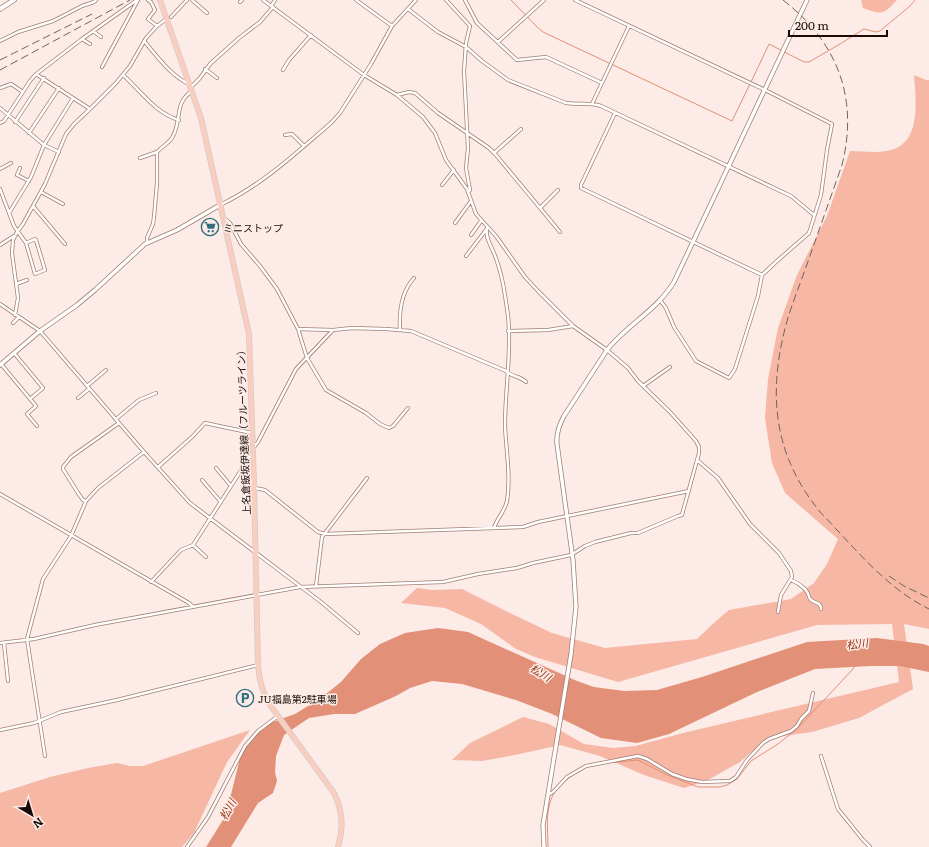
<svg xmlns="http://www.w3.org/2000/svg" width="929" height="847" font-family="Literata,'Noto Sans JP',serif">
  <rect width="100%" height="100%" fill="#fcebe6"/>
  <path fill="#f6b7a4" d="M861 0H897C883 15 882 15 863 8Z
    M914 75 926 80H929V629L904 624 913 689 859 718 812 732 768 738 740 762 706 781 684 788 644 775 600 756 560 745 515 755 482 761 452 760 470 743 523 717 549 724 584 744 613 748 636 746 683 733 899 682 892 624 817 625 618 682 535 657 516 649 481 624 445 608 401 603 417 588 433 590 462 589 514 615 552 633 605 648 697 639 716 621 729 610 791 599 814 583 827 564 838 539 785 493 772 463 765 418 768 379 778 328 797 275 827 216 850 151C862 151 875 153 887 151 922 145 916 101 914 75Z
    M250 730 227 762 194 833 182 847H0V793L50 777 88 768 117 763 130 766H143Z"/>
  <path fill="#e39078" d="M438 628 468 632 577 681 594 687 624 691 657 690 702 677 807 642 877 638 923 644 929 646V672L900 666H870L815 669 757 692 669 734 637 743 601 738 552 714 516 700 462 684 432 681 410 688 396 696 355 714H334L309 718 284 735 276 756 275 772 277 781 273 793 258 803 231 847H206L226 815 241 754 254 736 270 723 295 714 321 698 341 682 361 659 380 644 405 633Z"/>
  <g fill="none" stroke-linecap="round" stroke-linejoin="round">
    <path stroke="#e39078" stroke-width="1" d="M511 0 536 26 543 32 732 121 750 84
      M751 82 769 44 802 61 805 62H809L840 44 864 29 876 32 880 31 910 6 915 0
      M606 763 638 760 667 775 698 787H720L727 785 737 779 751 761 778 744 797 729 853 669 854 667
      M564 782 574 774
      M548 847C548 828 544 807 556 790"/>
    <defs>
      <path id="minor" d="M148 0 151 2 155 10 148 19 157 26
        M192 0 207 13
        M356 0 392 26
        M446 0 470 26 466 43 464 71 468 148 466 168 470 190 468 192
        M465 0 477 23 517 60 546 57 602 83
        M575 0 765 90 832 124 827 150 821 195 809 233 777 261 762 275 758 296 735 369 729 378 696 361 674 327 666 308 660 300
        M240 2 242 0
        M271 6 275 0
        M408 9 438 32 466 47 482 61 508 80 566 103C578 105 590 102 601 106L791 196 814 215
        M171 17 187 0
        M93 31 101 37
        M82 39 90 44
        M0 41 18 32 53 21 82 6 94 2 96 0
        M144 41C157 56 171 76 189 84
        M498 42 544 0
        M102 67 138 0
        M205 69 217 78
        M283 70 289 60 311 35
        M35 75 82 39 137 0
        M123 75C141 91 155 113 179 120
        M191 87 200 78 210 64 239 38 260 22 273 7
        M0 88 11 84 23 92
        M397 95 409 92 415 93 438 113 489 148 496 155 560 232
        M592 104 629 26
        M0 108 44 145 59 152
        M615 113 581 185V188L762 275
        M15 122 44 78
        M0 123 4 121 30 81 36 74 90 109
        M29 133 59 88
        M285 135 292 134 304 146
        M494 153 521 129
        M140 158 157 152
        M20 168 17 175 29 181
        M0 169 11 163
        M442 185 454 170
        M0 189 14 226 26 243 35 274 45 270 36 240 35 239 26 243
        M41 192 63 204
        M220 205C262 185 296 153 331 123L340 113 371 64 392 26 416 0
        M33 206 65 244
        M540 208 558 190
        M9 213 31 177 44 145 73 98
        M224 218 230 223 241 244 260 266 277 289 298 329 307 358 326 390 366 413 380 424 389 428 393 426 408 408
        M455 223 471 201
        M487 228C485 236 490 244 493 251 502 271 505 294 508 316 512 352 505 389 505 425 506 451 511 475 507 501 505 511 497 518 494 528
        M471 235 481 221
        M147 243V238L153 224 154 217 157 183V152C162 146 170 143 173 136 182 119 174 103 192 91
        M0 245 14 236
        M466 256 486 230
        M16 284 27 280
        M0 304 40 331 144 452 190 503 321 602 358 633
        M15 315 18 298 12 253 13 240 17 232 23 224 45 184 66 134 74 124 91 108 116 83 130 66 146 38 157 26 165 20
        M13 323 19 317
        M298 329 333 330
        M400 330C399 312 401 292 414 278
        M508 331 548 330 573 326
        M14 353 43 388 30 399
        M1 364 36 406 27 414 37 426
        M87 386 106 370
        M643 386 670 367
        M78 398 89 389
        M116 419 139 400 156 393
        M119 423 71 457 63 467V469L78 493 83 500 86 501 98 488 144 452
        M254 447 258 442 296 369 333 330 352 328 386 329 411 331 506 371C512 377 520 376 526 382
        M697 460 718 478 750 524 779 553 791 571 792 577 781 595 778 612
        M158 467 192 437 205 423 252 433
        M216 468 231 486
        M240 472 249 457 253 456
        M202 480 221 502
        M255 488 265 490 318 532 325 534 523 527 538 522 689 491
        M0 494 189 603 193 607
        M206 557 193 545 240 472 254 484
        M791 580C796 582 801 585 805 589 813 598 804 598 819 604L821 607V609
        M151 582 181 550 193 545
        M316 586 322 537 367 478
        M0 643 34 639 95 625 300 587 443 582 478 574 517 568 533 563 571 555 585 546 595 542 631 533H638L678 516 682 515 683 511 699 453V447L696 441 670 412 638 381 628 368 607 350 573 326 538 291 525 277 496 236 476 214 467 189 446 160 435 133 423 117 397 95 364 75 263 0
        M4 643 8 681
        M0 730 34 723 61 712 117 700 258 665
        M45 756 27 639 43 579 71 536 86 501
        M821 756 838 809 863 840 870 847
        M548 795 553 792 567 777 586 766 638 756 647 759 672 774 686 779 702 782 730 781 736 777 747 760 763 743 769 739 791 731 797 726 801 719 809 711 813 693
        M187 847 208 817 245 746 258 731 278 716"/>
      <path id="tertiary" d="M0 365 40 331 77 305 95 290 145 244 177 230 220 205
        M544 847 543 825 571 654 576 607 573 560 557 444C556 433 559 425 564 416L607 350C627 325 657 310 674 282L807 0"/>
      <path id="secondary" d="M0 9 14 0"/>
      <path id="primary" d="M160 0 201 118 249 334 254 484 258 665C259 679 262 693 270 705L334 793C343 811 344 828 338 847"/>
    </defs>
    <use href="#minor" stroke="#a27d72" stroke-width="4"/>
    <use href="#tertiary" stroke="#a27d72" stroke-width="5"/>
    <use href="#secondary" stroke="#a27d72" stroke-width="5.5"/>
    <use href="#primary" stroke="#d0cecd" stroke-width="6"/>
    <use href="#minor" stroke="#fff" stroke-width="2.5"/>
    <use href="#tertiary" stroke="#fff" stroke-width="3.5"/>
    <use href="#secondary" stroke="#fff" stroke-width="4"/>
    <use href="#primary" stroke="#fbcdbe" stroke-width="4.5"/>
    <path stroke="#71625e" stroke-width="1" stroke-dasharray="8 4" stroke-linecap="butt" d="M783 0C837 42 859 97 842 165 830 199 818 233 806 267 798 290 788 313 783 337 768 403 777 460 821 513 854 547 886 588 929 609
      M0 60 92 14
      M0 70 130 0
      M889 576 904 586 929 598"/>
  </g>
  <defs>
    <symbol id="supermarket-ring" viewBox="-11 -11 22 22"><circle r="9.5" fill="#fcebe6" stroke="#2d7081" stroke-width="1.5"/><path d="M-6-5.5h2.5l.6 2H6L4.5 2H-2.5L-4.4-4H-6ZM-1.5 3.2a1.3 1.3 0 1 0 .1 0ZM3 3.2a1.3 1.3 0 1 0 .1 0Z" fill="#2d7081"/></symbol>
    <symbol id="parking-ring" viewBox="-11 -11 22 22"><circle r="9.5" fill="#fcebe6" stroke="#2d7081" stroke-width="1.5"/><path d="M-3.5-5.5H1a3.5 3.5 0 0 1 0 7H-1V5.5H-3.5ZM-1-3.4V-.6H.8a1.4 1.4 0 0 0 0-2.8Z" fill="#2d7081"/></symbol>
  </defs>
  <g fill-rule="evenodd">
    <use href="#supermarket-ring" x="200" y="217" width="20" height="20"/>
    <use href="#parking-ring" x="235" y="688" width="20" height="20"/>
  </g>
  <g text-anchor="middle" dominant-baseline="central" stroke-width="3" stroke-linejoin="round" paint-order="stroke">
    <g font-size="10" fill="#160906" stroke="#fcebe6" text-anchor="start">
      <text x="223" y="227">ミニストップ</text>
      <text x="258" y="698">JU福島第2駐車場</text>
    </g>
    <g font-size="10" fill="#160906" stroke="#fcebe6">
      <text transform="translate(243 430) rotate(-92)">上名倉飯坂伊達線（フルーツライン）</text>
    </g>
    <g font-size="11" font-style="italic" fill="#933212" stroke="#fcebe6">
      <text transform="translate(857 643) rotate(-7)">松川</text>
      <text transform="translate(541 672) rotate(31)">松川</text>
      <text transform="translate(227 809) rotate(-61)">松川</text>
    </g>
  </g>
  <g transform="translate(32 815) rotate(142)" stroke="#fcebe6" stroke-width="3" paint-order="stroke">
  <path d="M0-3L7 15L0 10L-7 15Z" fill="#160906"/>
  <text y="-6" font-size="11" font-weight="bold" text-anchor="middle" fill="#160906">N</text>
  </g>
  <path d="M789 30v6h98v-6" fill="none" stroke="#160906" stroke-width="2"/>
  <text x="795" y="30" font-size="12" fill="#160906" stroke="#fcebe6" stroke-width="3" paint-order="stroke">200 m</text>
</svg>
